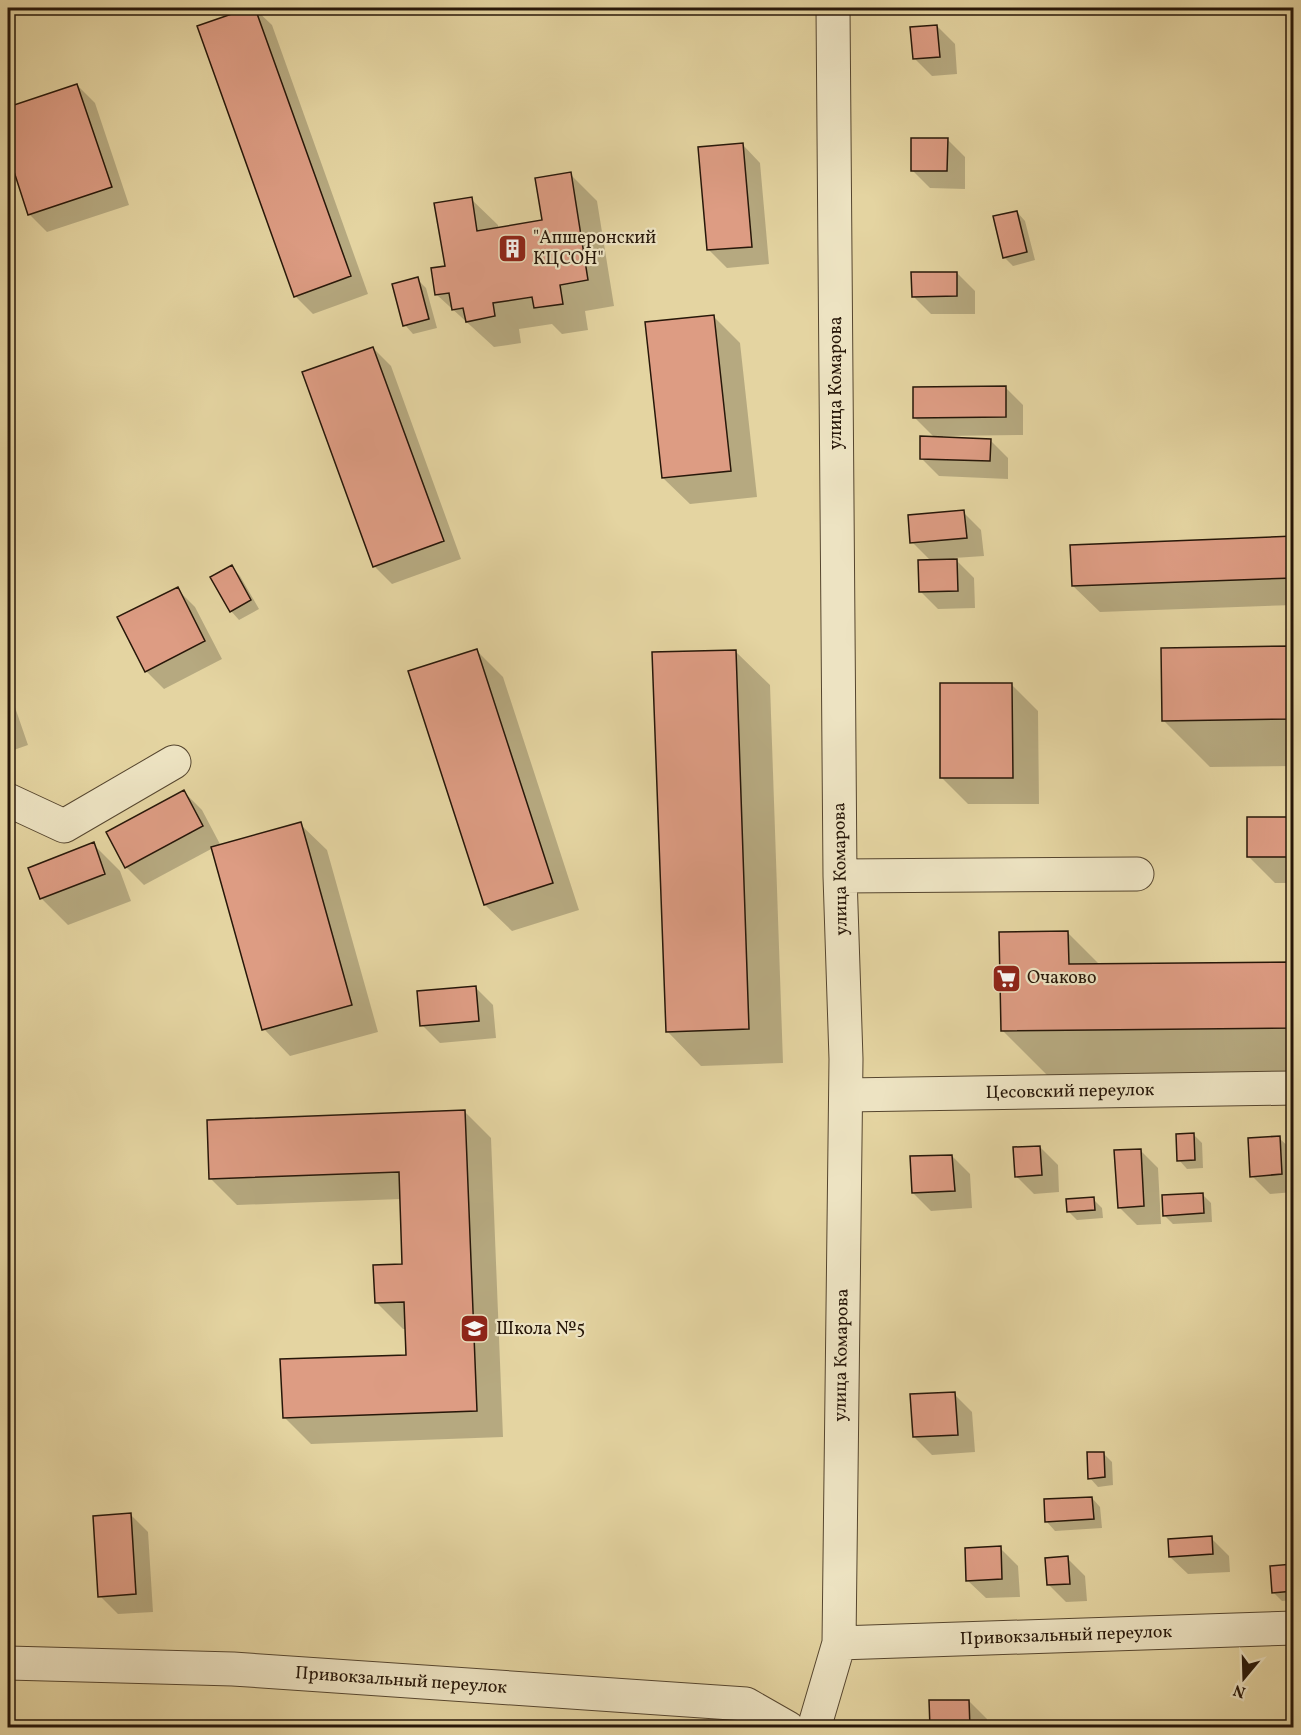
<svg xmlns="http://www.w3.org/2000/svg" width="1301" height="1735" font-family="Vollkorn,serif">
  <rect width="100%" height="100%" fill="#e4d4a1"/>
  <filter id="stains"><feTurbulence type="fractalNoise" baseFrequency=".00333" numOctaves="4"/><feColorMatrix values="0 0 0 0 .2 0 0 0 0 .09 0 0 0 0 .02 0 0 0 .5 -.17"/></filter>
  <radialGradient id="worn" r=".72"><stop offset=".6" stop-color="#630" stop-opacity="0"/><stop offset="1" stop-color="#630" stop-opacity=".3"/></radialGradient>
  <path fill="#0003" d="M254 8 272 25 368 294 313 314 295 296 199 27Z
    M937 26 955 44 957 74 932 76 914 58Z
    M77 85 95 103 129 205 47 232 29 214 8 148V108Z
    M947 139 965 157V189L930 188 912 170Z
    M743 145 760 163 769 264 727 268 709 250Z
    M570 174 597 201 614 306 585 311 588 330 562 334 552 324 519 329 521 343 494 347 437 295 471 199 498 225V229L544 221Z
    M1017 212 1025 221 1035 260 1013 266 1004 257Z
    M957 273 975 291V314H931L913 296Z
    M417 279 426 288 437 328 413 334 405 325Z
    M713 316 740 343 757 497 690 504 663 478Z
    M373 348 391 366 461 559 392 584 374 566Z
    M1005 387 1023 405V435L943 436V438L990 440 1008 458V479L939 476 921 458 935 438 915 418Z
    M963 512 981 530 984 556 954 558 974 578 975 608 938 609 920 591 931 561 912 542Z
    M1294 538V605L1100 612 1073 586Z
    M232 567 240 576 259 609 239 620 231 611Z
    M177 589 195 607 222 659 164 689 146 671Z
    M1294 648V766L1210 767 1163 720Z
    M477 651 503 677 579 910 512 931 485 905 410 672Z
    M735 651 770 685 783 1063 701 1066 667 1031Z
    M1011 684 1038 711 1039 804H968L941 777Z
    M8 687 28 745 8 752Z
    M184 792 202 810 221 846 300 824 327 850 378 1032 290 1056 264 1029 213 848 144 885 126 867Z
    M1294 818V883H1275L1249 857Z
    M93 844 120 871 131 901 68 925 41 898Z
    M1068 933 1100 965 1294 963V1074L1049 1077 1003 1031Z
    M475 987 493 1005 496 1038 440 1043 422 1025Z
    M465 1112 491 1138 503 1437 311 1444 284 1417 407 1357 406 1329H403L376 1302 404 1266 401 1199 237 1205 210 1178Z
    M1193 1134 1202 1143 1203 1168 1187 1169 1179 1160Z
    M1279 1138 1294 1152V1192L1270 1194 1252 1176Z
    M1040 1147 1058 1165 1059 1192 1034 1194 1016 1176Z
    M1140 1150 1158 1168 1161 1224 1137 1225 1119 1207Z
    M952 1156 970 1174 972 1208 931 1211 913 1193Z
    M1202 1194 1211 1203 1212 1222 1173 1224 1164 1215Z
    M1093 1199 1102 1208 1103 1218 1077 1220 1068 1211Z
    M954 1394 972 1412 975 1452 932 1455 914 1437Z
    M1103 1453 1112 1462 1113 1485 1098 1487 1090 1478Z
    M1092 1498 1100 1507 1102 1528 1055 1531 1047 1522Z
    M130 1514 148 1532 153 1612 118 1614 100 1596Z
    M1211 1538 1229 1556 1230 1572 1188 1574 1170 1557Z
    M1000 1548 1018 1566 1020 1597 986 1598 968 1581Z
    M1067 1558 1085 1576 1087 1601 1066 1602 1048 1584Z
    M1293 1566 1294 1600 1282 1601 1273 1592Z
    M969 1701 987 1719V1728H931Z"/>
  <path fill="#dd9c83" stroke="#271709" stroke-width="1.5" d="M249 8H255L351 276 294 297 197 26Z
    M937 25 940 57 913 59 910 27Z
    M77 84 112 187 28 215 8 153V107Z
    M911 138H948L947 171H911Z
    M743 143 752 247 707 250 698 147Z
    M571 172 588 280 560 285 563 304 534 308 532 297 493 303 495 316 466 322 463 308 452 310 449 293 435 295 431 268 445 266 434 203 472 197 477 231 542 220 535 178Z
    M1017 211 1027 252 1003 258 993 216Z
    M911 272H957V296L912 297Z
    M418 277 429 319 403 326 392 284Z
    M714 315 731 471 662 478 645 322Z
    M373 347 444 541 373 567 302 372Z
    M1006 386V417L913 418V387Z
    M920 436 991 439 990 461 920 459Z
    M964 510 967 538 910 543 908 515Z
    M1294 536V578L1072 586 1070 545Z
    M957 559 958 591 919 592 918 560Z
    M232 565 251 600 230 612 210 577Z
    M178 587 205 641 145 672 117 617Z
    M1294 646V719L1162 721 1161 648Z
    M477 649 553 883 484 905 408 671Z
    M736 650 749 1029 666 1032 652 652Z
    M940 683H1012L1013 778H940Z
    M184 790 203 826 125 868 106 832Z
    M1247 817H1294V857H1247Z
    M301 822 352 1005 262 1030 211 847Z
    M94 842 105 874 40 899 28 868Z
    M1068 931 1069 964 1294 962V1028L1001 1031 999 932Z
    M476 986 479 1021 420 1026 417 991Z
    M465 1110 477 1411 283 1418 280 1359 406 1355 404 1302 375 1303 373 1265 402 1264 399 1172 209 1179 207 1120Z
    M1194 1133 1195 1160 1177 1161 1176 1134Z
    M1280 1136 1282 1174 1250 1177 1248 1138Z
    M1040 1146 1042 1175 1015 1177 1013 1147Z
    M1141 1149 1144 1206 1118 1208 1114 1150Z
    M952 1155 955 1191 912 1193 910 1156Z
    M1203 1193 1204 1213 1163 1216 1162 1195Z
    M1094 1197 1095 1210 1067 1212 1066 1199Z
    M955 1392 958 1435 913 1437 910 1394Z
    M1087 1452H1104L1105 1477 1088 1479Z
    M1092 1497 1094 1519 1045 1522 1044 1499Z
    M131 1513 136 1594 98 1597 93 1516Z
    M1212 1536 1213 1554 1169 1557 1168 1539Z
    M1001 1546 1002 1579 966 1581 965 1548Z
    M1068 1556 1070 1584 1047 1585 1045 1558Z
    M1293 1564 1294 1591 1272 1593 1270 1566Z
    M929 1700H969L970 1728H930Z"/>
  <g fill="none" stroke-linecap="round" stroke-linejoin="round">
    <defs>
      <path id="minor" d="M8 800 64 826 174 762
        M840 876 1137 874
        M846 1095 1294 1088
        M839 1643 1294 1628
        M8 1663 233 1669 746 1704 788 1728
        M814 1728 839 1643 846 1059 840 876 833 8"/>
    </defs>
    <use href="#minor" stroke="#56462f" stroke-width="35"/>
    <use href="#minor" stroke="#ede3c2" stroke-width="33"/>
  </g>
  <defs>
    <symbol id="building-square" viewBox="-11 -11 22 22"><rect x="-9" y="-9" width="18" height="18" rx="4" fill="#8f2418" stroke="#ede3c2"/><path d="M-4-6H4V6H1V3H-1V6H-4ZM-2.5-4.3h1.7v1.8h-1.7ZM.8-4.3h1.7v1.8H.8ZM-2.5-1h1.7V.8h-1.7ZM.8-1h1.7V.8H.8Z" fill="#fff"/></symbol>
    <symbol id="supermarket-square" viewBox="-11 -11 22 22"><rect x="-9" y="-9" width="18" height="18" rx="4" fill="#8f2418" stroke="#ede3c2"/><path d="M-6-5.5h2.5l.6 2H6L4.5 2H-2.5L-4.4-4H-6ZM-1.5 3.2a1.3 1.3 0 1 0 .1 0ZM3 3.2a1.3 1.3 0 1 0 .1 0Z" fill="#fff"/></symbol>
    <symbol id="school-square" viewBox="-11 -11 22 22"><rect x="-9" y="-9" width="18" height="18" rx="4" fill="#8f2418" stroke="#ede3c2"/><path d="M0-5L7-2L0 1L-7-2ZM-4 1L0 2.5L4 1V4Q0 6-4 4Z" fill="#fff"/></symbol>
  </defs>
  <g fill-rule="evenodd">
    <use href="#building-square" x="496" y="232" width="33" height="33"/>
    <use href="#supermarket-square" x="990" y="962" width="33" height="33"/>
    <use href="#school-square" x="458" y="1312" width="33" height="33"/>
  </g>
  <g text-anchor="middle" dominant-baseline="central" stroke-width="4.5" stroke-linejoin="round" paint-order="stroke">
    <g font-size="18" fill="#271709" stroke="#ede3c2" text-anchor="start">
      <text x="533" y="238">"Апшеронский<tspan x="533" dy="21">КЦСОН"</tspan></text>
      <text x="1027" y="978">Очаково</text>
      <text x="496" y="1329">Школа №5</text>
    </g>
    <g font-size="18" fill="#271709" stroke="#ede3c2">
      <text transform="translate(836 383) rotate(-90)">улица Комарова</text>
      <text transform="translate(841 869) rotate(-91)">улица Комарова</text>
      <text transform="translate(1070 1092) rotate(-1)">Цесовский переулок</text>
      <text transform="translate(842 1355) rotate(-89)">улица Комарова</text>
      <text transform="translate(1066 1636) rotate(-2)">Привокзальный переулок</text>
      <text transform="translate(401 1681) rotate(4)">Привокзальный переулок</text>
    </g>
  </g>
  <rect width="1301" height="1735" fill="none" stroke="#e4d4a1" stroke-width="30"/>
  <rect x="9" y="9" width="1283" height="1717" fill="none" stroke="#271709" stroke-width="3"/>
  <rect x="15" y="15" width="1271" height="1705" fill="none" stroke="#271709" stroke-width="1.5"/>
  <g transform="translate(1244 1678) rotate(199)" stroke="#ede3c2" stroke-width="4.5" paint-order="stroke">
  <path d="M0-4.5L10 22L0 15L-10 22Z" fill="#271709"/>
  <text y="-9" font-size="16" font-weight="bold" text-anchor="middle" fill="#271709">N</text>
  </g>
  <rect width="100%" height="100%" filter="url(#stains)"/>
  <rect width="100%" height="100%" fill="url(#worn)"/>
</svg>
